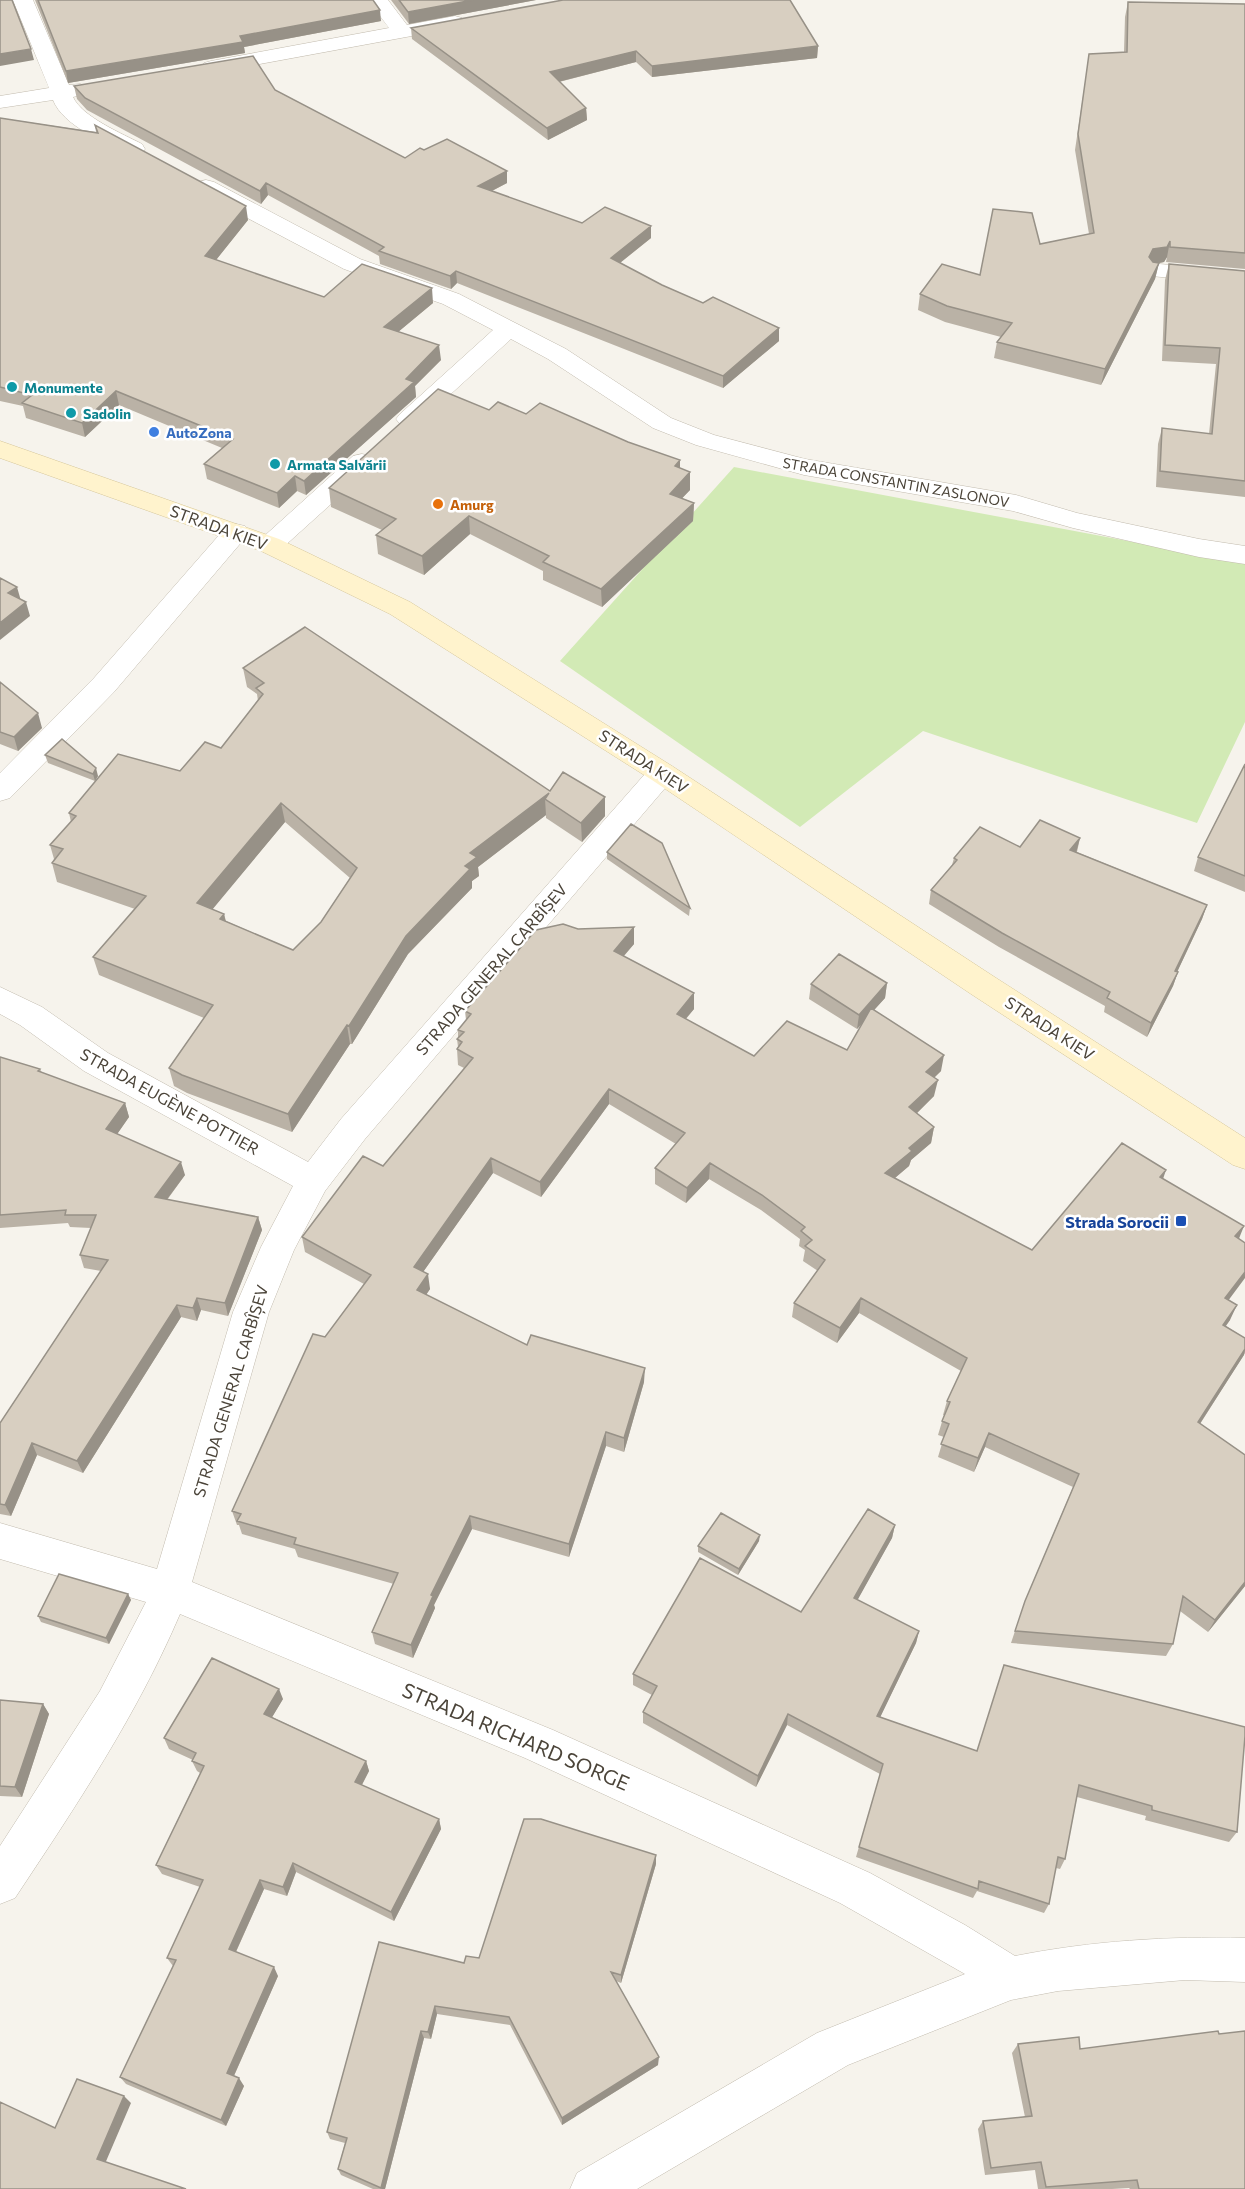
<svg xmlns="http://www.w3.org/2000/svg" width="1245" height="2189" font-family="Commissioner,sans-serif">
  <rect width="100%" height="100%" fill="#f6f3ec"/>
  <path fill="#d2eab5" d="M734 467 1245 563V722L1197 823 923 731 800 827 560 661Z"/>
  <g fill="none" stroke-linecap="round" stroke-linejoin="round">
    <defs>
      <path id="street" d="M13 0H33L69 85 80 84 87 86 91 90 87 94 73 97C82 117 123 134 142 144L145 149 142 154 134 156 126 154C103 140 64 127 53 100L0 108V96L49 88Z
        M368 0H388L407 25 455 16 462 18 465 22 462 26 455 28 211 73 204 71 201 67 204 63 211 61 389 28Z
        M206 180 214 182 360 259 459 294 566 349 671 418 714 435 805 459 1016 495 1077 513 1199 539 1245 546V564L1199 557 1073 528 1013 511 804 475 696 445 653 428 548 359 511 339 418 424 409 427 400 424 396 419 400 414 493 330 443 304 344 269 198 192 195 187 198 182Z
        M1159 264 1245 271V285L1151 276 1147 271 1151 266Z
        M362 454 371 456 375 462 371 468 279 551 270 554 261 551 257 545 261 539 353 456Z
        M236 524 245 526 249 532 245 538 114 692 10 798 0 801V773L94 678 227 526Z
        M662 763 672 766 677 773 672 780 365 1139 325 1191 294 1250 269 1312 192 1582 553 1730 870 1873 965 1925 1015 1956C1091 1941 1168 1936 1245 1938V1982L1185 1980 1058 1991 1011 2000 848 2065 637 2189H570L577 2173 817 2033 965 1974 840 1903 525 1758 180 1614C137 1715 76 1806 15 1898L0 1904V1846L100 1691 146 1602 0 1559V1523L157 1569 233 1312 261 1247 293 1186 84 1071 20 1025 0 1014V987L42 1007 108 1053 308 1162 341 1119 652 766Z"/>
      <path id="secondary" d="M0 441 279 539 410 602 672 766 993 976 1245 1138V1169L1233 1165 971 994 652 780 390 614 261 551 0 458Z"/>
    </defs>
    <use href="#street" stroke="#c2bbae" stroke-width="1"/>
    <use href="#secondary" stroke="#d6c79b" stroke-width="1"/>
    <use href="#street" fill="#fff" fill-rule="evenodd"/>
    <use href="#secondary" fill="#fff3cd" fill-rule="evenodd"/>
  </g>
  <path fill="#bab2a6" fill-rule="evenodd" d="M35 0H373L381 21 244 47 245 53 68 83Z
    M391 0H536L409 24Z
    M1128 2 1245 4V269L1166 262 1167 257 1164 262 1159 263 1155 279 1101 385 994 358 997 342 1001 337 945 322 918 310 920 294 980 275 1040 244 1089 234 1075 150 1087 69 1089 54 1124 52 1125 17Z
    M411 28 818 46 817 58 652 77 636 62 559 82 586 108 587 120 548 140 412 39Z
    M74 86 275 90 405 158 507 183 492 191 582 223 651 226V238L620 263 662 285 703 303 779 328V341L723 388 457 283 451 289 380 264 379 256 268 195 261 204 87 110 77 99Z
    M0 118 96 132 95 125 248 220 216 260 324 297 433 303 398 332 441 360 415 386 416 397 306 495 297 491 279 508 207 479 204 464 222 448 119 405 85 437 26 418 23 406 0 401Z
    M1169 264 1245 271V497L1156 487 1158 444 1162 428 1209 434 1216 364 1162 361 1165 280Z
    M489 410 526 414 680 468 690 490 682 498 694 503 693 521 602 607 543 580V571L470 534 424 575 378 554 376 535 382 530 331 507 329 488Z
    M243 668 550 791 605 797V816L582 842 546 818V815L478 867 479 876 472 881V888L408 954 352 1044H350L292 1132 187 1093 174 1086 169 1068 204 1018 99 975 93 957 135 909 57 882 52 863 54 859 50 845 71 822 69 813 180 771 221 748 258 701 257 694 247 687ZM285 822 350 878 321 922 293 950 226 921 224 914 212 909Z
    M0 682 42 728 18 751 0 744Z
    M45 755 98 776 95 781 48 763Z
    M1245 764V892L1194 871 1198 857Z
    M1080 838 1077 852 1207 905 1202 919 1177 972H1178L1173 986 1147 1037 1104 1012 1105 1006 999 947 929 904 931 890 952 865 954 858Z
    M607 852 690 908 689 916 607 859Z
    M578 929 634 944 624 956 694 993V1009L686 1019 754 1056 847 1050 862 1024 857 1029 809 999 811 984 887 983 885 998 874 1010 941 1071 934 1078V1096L917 1113 934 1127 931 1143 911 1160 909 1166 895 1178 1032 1250 1163 1179 1238 1239 1229 1300 1230 1320 1226 1326 1245 1338V1353L1200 1424 1245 1455V1586L1208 1632 1180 1611 1173 1644 1166 1656 1011 1643 1025 1601 1073 1487 985 1447 974 1472 938 1457 944 1437 938 1435 944 1415H943L947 1401 961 1371 859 1313 837 1343 792 1317 794 1303 818 1271 803 1261 805 1250 799 1246 800 1239 761 1210 709 1179 686 1203 655 1184V1168L676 1144 609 1104 541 1197 493 1173 423 1272 430 1289 426 1295 527 1345 644 1382 624 1452 606 1446 569 1557 472 1529 434 1605 435 1608 413 1658 375 1644 372 1632 394 1584 298 1557 295 1549 242 1534 239 1525H237L232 1511 325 1337 364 1284 305 1252 302 1237 383 1166 464 1068 458 1065 457 1049 458 1047 457 1039 458 1038V1030L466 1020 465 1011Z
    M0 1057 40 1069 42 1073 125 1103 129 1117 117 1134 185 1175 167 1200 258 1217 262 1230 228 1316 201 1310 197 1321 181 1317 83 1473 37 1455 11 1516 0 1514V1423L101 1271 84 1268 80 1255 91 1228 70 1227 68 1223 0 1228Z
    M895 1525 892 1538 857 1600 919 1631 916 1643 880 1717 977 1751 1004 1665 1237 1832 1229 1842 1145 1820 1146 1816 1077 1797 1065 1859 1060 1869 1056 1868 1049 1904 1044 1913 977 1891 973 1898 856 1857 880 1774 787 1725 756 1787 643 1723V1712L652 1695 633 1685V1674L801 1612Z
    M759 1541 738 1575 698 1552V1546Z
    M128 1594 131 1600 109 1644 41 1622 38 1616Z
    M283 1699 272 1717 366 1761 369 1771 362 1785 439 1819 441 1829 394 1921 296 1872 287 1896 264 1889 236 1952 278 1976 234 2076 244 2086 226 2126 126 2084 120 2077 173 1966 167 1958 200 1887 162 1874 156 1865 200 1773 197 1771 192 1761 193 1760 169 1749 164 1738Z
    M0 1700 43 1704 49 1714 22 1797 0 1796Z
    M656 1864 621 1983 616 1981 658 2065 562 2125 510 2025 437 2014 431 2039 424 2038 385 2189H373L341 2175 338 2169 345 2143 330 2139 327 2132 464 1963 479 1958Z
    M1018 2044 1080 2049 1245 2189H1130L1129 2188 1112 2189H1038L1035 2170 985 2175 978 2129 983 2121 1025 2117 1012 2053Z"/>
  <path fill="#979187" d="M473 0H536L409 24 408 12Z
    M380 10 381 21 244 47 245 53 68 83 66 71 240 36Z
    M818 46 817 58 652 77V66Z
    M31 49 34 60 0 66V54Z
    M636 51V62L550 84V72Z
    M586 108 587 120 548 140 547 128Z
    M507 171V183L478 198V186Z
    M266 183 268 195 261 204 260 191Z
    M246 206 248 220 208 270 205 256Z
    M651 226V238L611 270V258Z
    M1170 241 1167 257 1164 262 1149 265V257L1153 249Z
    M1159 263 1155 279 1101 385 1105 369Z
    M456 271 457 283 451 289 450 276Z
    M432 288 433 303 386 342 384 327Z
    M779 328V341L723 388V376Z
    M439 345 441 360 415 386 416 397 306 495 304 481Z
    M116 391 119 405 85 437 82 423Z
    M680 460V478L675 466Z
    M690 472V490L669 512 670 494Z
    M295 476 297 491 279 508 277 493Z
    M694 503 693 521 602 607 601 589Z
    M469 516 470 534 424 575 422 556Z
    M17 587 21 601 8 593Z
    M26 602 30 616 0 640V623Z
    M38 713 42 728 18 751 14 737Z
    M96 768 98 776 95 781 93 774Z
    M549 793 545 799 546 815 478 867 479 876 472 881V888L408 954 352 1044 349 1026 406 936 465 866 470 853Z
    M605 797V816L582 842 581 823Z
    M281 803 285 822 202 922 197 903Z
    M1080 838 1076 853 1070 850Z
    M1207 905 1202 919 1171 985 1175 971Z
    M224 914 228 933 220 919Z
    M634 927V944L614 967V951Z
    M1178 972 1173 986 1147 1037 1151 1023Z
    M887 983 885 998 857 1029 859 1015Z
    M694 993V1009L676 1030 677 1014Z
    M347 1025 350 1044 292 1132 288 1114Z
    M944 1055 941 1071 923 1088 926 1072Z
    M938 1080 934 1096 907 1123 909 1107Z
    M609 1089V1104L541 1197 540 1182Z
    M125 1103 129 1117 111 1143 106 1129Z
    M934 1127 931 1143 911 1160 909 1166 883 1188 885 1173 909 1148Z
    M491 1158 493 1173 416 1282 414 1267Z
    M181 1162 185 1175 159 1210 155 1197Z
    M710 1163 709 1179 686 1203 687 1188Z
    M1166 1170 1161 1185 1160 1177Z
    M258 1217 262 1230 228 1316 225 1303Z
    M1244 1226 1238 1241 1235 1236Z
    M1245 1272V1278L1219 1313 1225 1298Z
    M428 1274 430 1289 419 1305 417 1290Z
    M197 1298 201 1310 197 1321 193 1308Z
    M861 1298 859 1313 837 1343 840 1328Z
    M177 1305 181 1317 83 1473 77 1461Z
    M1237 1305 1230 1320 1216 1339 1223 1325Z
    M1245 1349 1244 1355 1192 1436 1198 1422Z
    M645 1368 644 1382 624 1452V1438Z
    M606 1432V1446L569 1557V1544Z
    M989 1433 985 1447 974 1472 978 1458Z
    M32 1443 37 1455 11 1516 5 1505Z
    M470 1516 472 1529 434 1605 435 1608 413 1658 411 1645 431 1595Z
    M895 1525 892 1538 852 1610 854 1598Z
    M760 1535 759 1541 738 1575 739 1569Z
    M1245 1582V1586L1208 1632 1215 1620Z
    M128 1594 131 1600 109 1644 106 1638Z
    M919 1631 916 1643 875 1728 877 1716Z
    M279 1689 283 1699 268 1724 264 1714Z
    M43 1704 49 1714 22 1797 15 1787Z
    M788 1714 787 1725 756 1787 758 1776Z
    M366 1761 369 1771 358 1792 355 1782Z
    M439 1819 441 1829 394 1921 391 1912Z
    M656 1855V1864L621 1983V1975Z
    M293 1863 296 1872 287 1896 283 1887Z
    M260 1880 264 1889 233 1958 229 1949Z
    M274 1967 278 1976 232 2080 227 2073Z
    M435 2006 437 2014 431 2039 428 2032Z
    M421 2031 424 2038 385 2189H382L381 2188Z
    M659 2057 658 2065 562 2125V2118Z
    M239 2078 244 2086 226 2126 221 2120Z
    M124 2096 131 2103 104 2166 97 2159Z"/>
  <path fill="#d8cfc1" stroke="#979187" stroke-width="1.5" fill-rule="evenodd" d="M0 0H12L31 49 0 54Z
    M38 0H373L380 10 240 36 243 42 66 71Z
    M399 0H473L408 12Z
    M563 0H790L818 46 652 66 636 51 550 72 586 108 547 128 411 28Z
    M1128 2 1245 4V253L1170 247V241L1167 247 1153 249 1149 257 1153 262 1159 263 1105 369 997 342 1012 323 947 306 920 294 942 264 980 275 993 209 1032 213 1040 244 1094 233 1078 134 1089 54 1127 52Z
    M253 56 275 90 405 158 420 148 424 150 447 139 507 171 478 186 582 223 605 207 651 226 611 258 662 285 703 303 713 297 779 328 723 376 456 271 450 276 379 251 384 247 266 183 260 191 85 98 74 86Z
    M0 118 98 133 95 125 246 206 205 256 324 297 362 264 432 288 384 327 439 345 406 379 414 382 304 481 295 476 277 493 204 464 233 439 116 391 82 423 22 403 32 395 0 387Z
    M1169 264 1245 271V481L1160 471 1162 428 1212 434 1220 348 1165 345Z
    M438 389 489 410 498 402 526 414 540 403 628 442 680 460 675 466 690 472 670 494 694 503 601 589 543 562 549 556 469 516 422 556 376 535 396 519 329 488Z
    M0 578 17 587 8 593 26 602 0 623Z
    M305 627 550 791 563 772 605 797 581 823 545 799 549 793 470 853 477 857 465 866 470 869 406 936 349 1026 347 1025 288 1114 182 1075 169 1068 213 1005 93 957 146 896 52 863 63 849 50 845 76 816 69 813 118 754 180 771 205 742 221 748 263 694 256 688 264 683 243 668ZM281 803 357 868 321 922 293 950 220 919 224 914 197 903Z
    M0 682 38 713 14 737 0 732Z
    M62 739 96 768 93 774 45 755Z
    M1245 764V876L1198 857Z
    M1040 820 1080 838 1070 850 1207 905 1175 971 1178 972 1151 1023 1107 998 1110 992 1002 933 931 890 957 860 954 858 980 827 1020 847Z
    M631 824 662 843 690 908 607 852Z
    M563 924 578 929 634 927 614 951 694 993 677 1014 754 1056 787 1021 847 1050 871 1008 944 1055 926 1072 938 1080 909 1107 934 1127 909 1148 912 1151 885 1173 1032 1250 1122 1143 1166 1170 1160 1177 1244 1226 1235 1236 1245 1243V1272L1225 1298 1237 1305 1223 1325 1245 1338V1349L1198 1422 1245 1455V1582L1215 1620 1183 1596 1173 1644 1015 1631 1025 1601 1079 1474 989 1433 978 1458 941 1444 949 1424 942 1421 950 1402 947 1401 967 1358 861 1298 840 1328 794 1303 825 1260 805 1246 812 1240 801 1231 805 1227 762 1195 710 1163 687 1188 655 1168 685 1133 609 1089 540 1182 491 1158 414 1267 428 1274 417 1290 527 1345 531 1335 645 1368 624 1438 606 1432 569 1544 470 1516 431 1595 433 1596 411 1645 372 1632 398 1573 294 1544 296 1538 237 1521 241 1514 232 1511 313 1334 325 1337 371 1275 302 1237 363 1156 383 1166 473 1058 457 1049 462 1042 457 1039 464 1032 458 1030 471 1014 465 1011 536 930Z
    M839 954 887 983 859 1015 811 984Z
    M0 1057 40 1069 38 1071 125 1103 106 1129 181 1162 155 1197 258 1217 225 1303 197 1298 193 1308 177 1305 77 1461 32 1443 5 1505 0 1504V1423L108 1260 80 1255 96 1215H65L66 1210 0 1215Z
    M868 1509 895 1525 854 1598 919 1631 877 1716 977 1751 1004 1665 1245 1727V1736L1237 1832 1152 1810V1806L1079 1785 1065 1859 1058 1857 1049 1904 979 1881 978 1889 859 1847 883 1764 788 1714 758 1776 643 1712 657 1686 633 1674 700 1558 801 1612Z
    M721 1513 760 1535 739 1569 698 1546Z
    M59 1574 128 1594 106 1638 38 1616Z
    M212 1658 279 1689 264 1714 366 1761 355 1782 439 1819 391 1912 293 1863 283 1887 260 1880 229 1949 274 1967 227 2073 239 2078 221 2120 120 2077 176 1960 167 1958 203 1880 156 1865 204 1766 192 1761 196 1753 164 1738Z
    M0 1700 43 1704 15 1787 0 1786Z
    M524 1819H541L656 1855 621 1975 611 1972 659 2057 562 2118 509 2017 435 2006 428 2032 421 2031 381 2188 338 2169 347 2138 327 2132 379 1942 464 1963 466 1956 479 1958Z
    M1218 2031 1219 2034 1245 2031V2189H1139L1137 2180 1046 2187 1041 2162 991 2168 983 2121 1032 2116 1018 2044 1079 2037 1080 2049Z
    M77 2079 124 2096 97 2159 186 2189H0V2102L55 2128Z"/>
  <g fill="#0f9aa8" stroke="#fff" stroke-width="2">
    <circle cx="12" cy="387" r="6"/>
    <circle cx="71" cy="413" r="6"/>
    <circle cx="275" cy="464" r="6"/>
  </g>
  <circle fill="#3f7fe0" stroke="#fff" stroke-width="2" cx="154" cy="432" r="6"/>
  <circle fill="#e8710a" stroke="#fff" stroke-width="2" cx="438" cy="504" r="6"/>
  <rect fill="#1a4fb4" stroke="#fff" stroke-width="2" x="1175" y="1215" width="12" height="12" rx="3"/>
  <g text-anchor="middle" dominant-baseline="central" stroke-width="5" stroke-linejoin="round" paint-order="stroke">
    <g font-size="14" font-weight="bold" fill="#0d838f" stroke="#fff" text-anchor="start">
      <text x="24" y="387">Monumente</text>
      <text x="83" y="413">Sadolin</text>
      <text x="287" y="464">Armata Salvării</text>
    </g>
    <g font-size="14" font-weight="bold" fill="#366cbe" stroke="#fff" text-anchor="start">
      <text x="166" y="432">AutoZona</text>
    </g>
    <g font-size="14" fill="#4b4439" stroke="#fff">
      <text transform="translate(896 482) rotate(10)">STRADA CONSTANTIN ZASLONOV</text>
    </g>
    <g font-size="14" font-weight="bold" fill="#c56008" stroke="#fff" text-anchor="start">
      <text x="450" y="504">Amurg</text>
    </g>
    <g font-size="16" fill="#4b4439" stroke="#fff">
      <text transform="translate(219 527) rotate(20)">STRADA KIEV</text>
      <text transform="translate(644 761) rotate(33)">STRADA KIEV</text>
      <text transform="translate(491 969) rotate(-49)">STRADA GENERAL CARBÎȘEV</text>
      <text transform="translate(1050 1028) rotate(33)">STRADA KIEV</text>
      <text transform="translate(170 1101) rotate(29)">STRADA EUGÈNE POTTIER</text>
      <text transform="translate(230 1391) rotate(-73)">STRADA GENERAL CARBÎȘEV</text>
    </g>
    <g font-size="16" font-weight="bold" fill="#164399" stroke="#fff" text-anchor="end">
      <text x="1169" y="1221">Strada Sorocii</text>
    </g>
    <g font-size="20" fill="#4b4439" stroke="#fff">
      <text transform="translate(516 1736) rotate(23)">STRADA RICHARD SORGE</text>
    </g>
  </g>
</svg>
